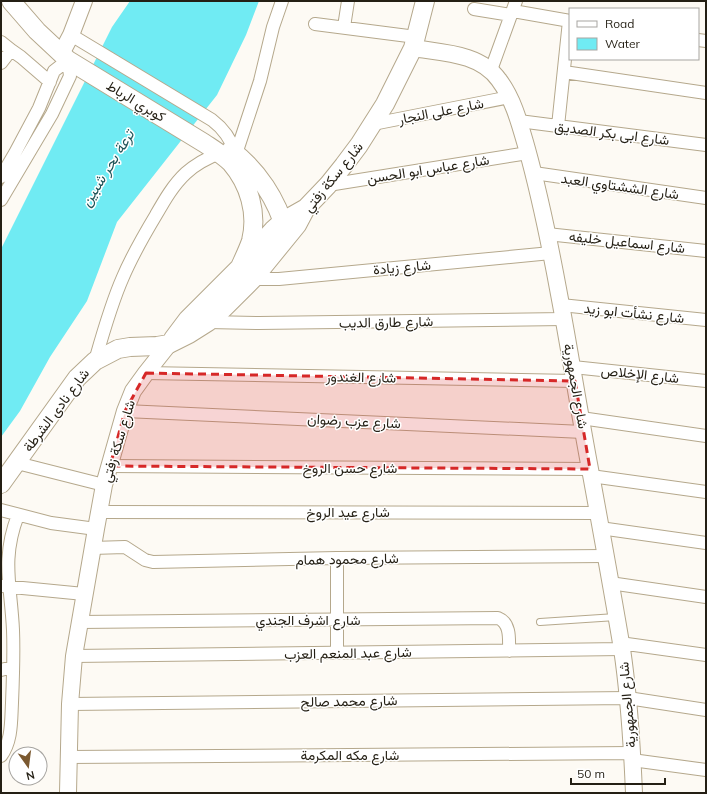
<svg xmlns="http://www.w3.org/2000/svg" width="707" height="794" font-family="Mulish,Vazirmatn,sans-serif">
  <rect width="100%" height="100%" fill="#fdfaf4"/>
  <path fill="#70ebf3" d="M130 1H259L246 35 217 95 117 222 87 301 50 357 20 411 1 437V249L112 27Z"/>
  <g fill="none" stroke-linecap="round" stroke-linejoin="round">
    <defs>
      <path id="service" d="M540 622 616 617"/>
      <path id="minor" d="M474 9 511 15
        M513 11 570 21
        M315 24 416 37
        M344 27 348 1
        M71 35 212 120C224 129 231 139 236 154
        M698 40 706 41
        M1 42 11 50
        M1 63 11 50 21 57 50 82
        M491 70 516 1
        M564 72 706 93
        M519 121 706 145
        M373 124 510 97
        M558 126 569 21
        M236 154 260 81 273 27 282 1
        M534 173 706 198
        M1 177 15 153 39 108 54 71 68 60 70 76 52 114 1 200
        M328 185 528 153
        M547 234 706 251
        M253 279H279L551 253
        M561 305 706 320
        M208 322 259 323 564 319
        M95 361C103 333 111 304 123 277 132 256 144 235 156 215 164 201 173 185 186 173 196 164 207 158 220 153
        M573 367 706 381
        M146 373 575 381
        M125 411 583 432
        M581 418 706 436
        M17 463 104 485
        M110 466 590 469
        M591 476 706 492
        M1 510 51 523 96 529
        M99 512 597 513
        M600 528 706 543
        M92 548 125 547 145 560 153 562 337 558 605 556
        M337 558V653
        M610 583 706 597
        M2 586 84 594
        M80 622 498 618C511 623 509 640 509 651
        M620 643 706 655
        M74 656 622 649
        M1 670 13 667
        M70 704 628 698 706 710
        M1 756C12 741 11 722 12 703 13 679 14 654 13 630 11 586 1 559 18 515
        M68 757 632 753
        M632 760 706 770"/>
      <path id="tertiary" d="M413 48C443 53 480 53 499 80 514 100 520 125 527 149 540 196 550 245 559 294 570 352 579 411 590 469 601 529 612 589 622 649 629 696 632 745 634 793
        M61 54 71 35 84 1
        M68 793 70 704 74 656 96 529 104 485 125 411 133 391 146 373 169 344"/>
      <path id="secondary" d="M11 1 37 31 68 60 204 143C213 149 223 155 231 163 249 184 258 213 251 241 248 250 243 260 239 269
        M231 150C258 170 277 200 286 232
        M173 339 188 319 245 262 263 241 273 230 283 221 306 208
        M1 484 77 378 95 361 118 349 130 347 157 346 169 344 189 334 208 322 222 310 253 279 297 225 306 208 328 185 344 165 359 145 385 104 413 48 425 1"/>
    </defs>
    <use href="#service" stroke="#b5a88c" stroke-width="8"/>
    <use href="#minor" stroke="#b5a88c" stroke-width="14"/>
    <use href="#tertiary" stroke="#b5a88c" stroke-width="18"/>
    <use href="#secondary" stroke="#b5a88c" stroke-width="20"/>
    <use href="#service" stroke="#fff" stroke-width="6"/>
    <use href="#minor" stroke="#fff" stroke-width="12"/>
    <use href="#tertiary" stroke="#fff" stroke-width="16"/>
    <use href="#secondary" stroke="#fff" stroke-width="18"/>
  </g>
  <path fill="#d62828" fill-opacity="0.2" stroke="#d62828" stroke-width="3" stroke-dasharray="8 5" stroke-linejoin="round" d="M146 373 575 381 590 469 110 466 125 411Z"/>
  <g text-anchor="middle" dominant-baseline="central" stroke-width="3" stroke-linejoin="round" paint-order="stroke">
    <g font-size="14" fill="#241f14" stroke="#fff">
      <text transform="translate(136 101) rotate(31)">كوبري الرباط</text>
      <text transform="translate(441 111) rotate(-11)">شارع على النجار</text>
      <text transform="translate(612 133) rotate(7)">شارع ابى بكر الصديق</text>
      <text transform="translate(428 169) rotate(-9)">شارع عباس ابو الحسن</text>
      <text transform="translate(333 177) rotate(-51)">شارع سكة زفتي</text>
      <text transform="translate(620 186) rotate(8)">شارع الششتاوي العبد</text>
      <text transform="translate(627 242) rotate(6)">شارع اسماعيل خليفه</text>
      <text transform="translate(402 267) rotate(-5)">شارع زيادة</text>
      <text transform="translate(634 313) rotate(6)">شارع نشأت ابو زيد</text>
      <text transform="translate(386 322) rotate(-1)">شارع طارق الديب</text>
      <text transform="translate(640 374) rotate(6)">شارع الإخلاص</text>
      <text transform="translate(361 377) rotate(1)">شارع الغندور</text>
      <text transform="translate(576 386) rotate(80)">شارع الجمهورية</text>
      <text transform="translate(56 410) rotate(-53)">شارع نادى الشرطة</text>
      <text transform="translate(354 421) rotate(3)">شارع عزب رضوان</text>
      <text transform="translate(118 441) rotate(-73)">شارع سكة زفتي</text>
      <text x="350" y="468">شارع حسن الروخ</text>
      <text x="348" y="512">شارع عيد الروخ</text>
      <text transform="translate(347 559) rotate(-1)">شارع محمود همام</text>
      <text x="308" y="620">شارع اشرف الجندي</text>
      <text transform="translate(348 653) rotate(-1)">شارع عبد المنعم العزب</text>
      <text transform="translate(349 701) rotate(-1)">شارع محمد صالح</text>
      <text transform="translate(627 705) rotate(-95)">شارع الجمهورية</text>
      <text x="350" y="755">شارع مكه المكرمة</text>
    </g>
    <g font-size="15" font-style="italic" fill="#1e5357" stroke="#fff">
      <text transform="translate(107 168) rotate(-58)">ترعة بحر شبين</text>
    </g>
  </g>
  <rect width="707" height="794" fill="none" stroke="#241f14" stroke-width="4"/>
  <rect x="569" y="8" width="130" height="52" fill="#ffffff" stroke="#a7a5a1"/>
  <rect x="577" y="21" width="20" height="6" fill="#ffffff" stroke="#a7a5a1"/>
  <text x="605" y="28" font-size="12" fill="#241f14">Road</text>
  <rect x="577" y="38" width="20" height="12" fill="#70ebf3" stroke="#a7a5a1"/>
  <text x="605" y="48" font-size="12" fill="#241f14">Water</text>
  <g transform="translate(28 766) rotate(166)"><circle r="19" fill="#ffffff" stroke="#a7a5a1"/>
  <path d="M0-3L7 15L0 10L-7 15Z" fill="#7b5930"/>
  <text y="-6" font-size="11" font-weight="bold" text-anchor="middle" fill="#241f14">N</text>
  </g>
  <path d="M571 778v6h94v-6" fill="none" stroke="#241f14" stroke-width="2"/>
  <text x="577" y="778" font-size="12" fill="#241f14" stroke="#ffffff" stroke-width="3" paint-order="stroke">50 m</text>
</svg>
